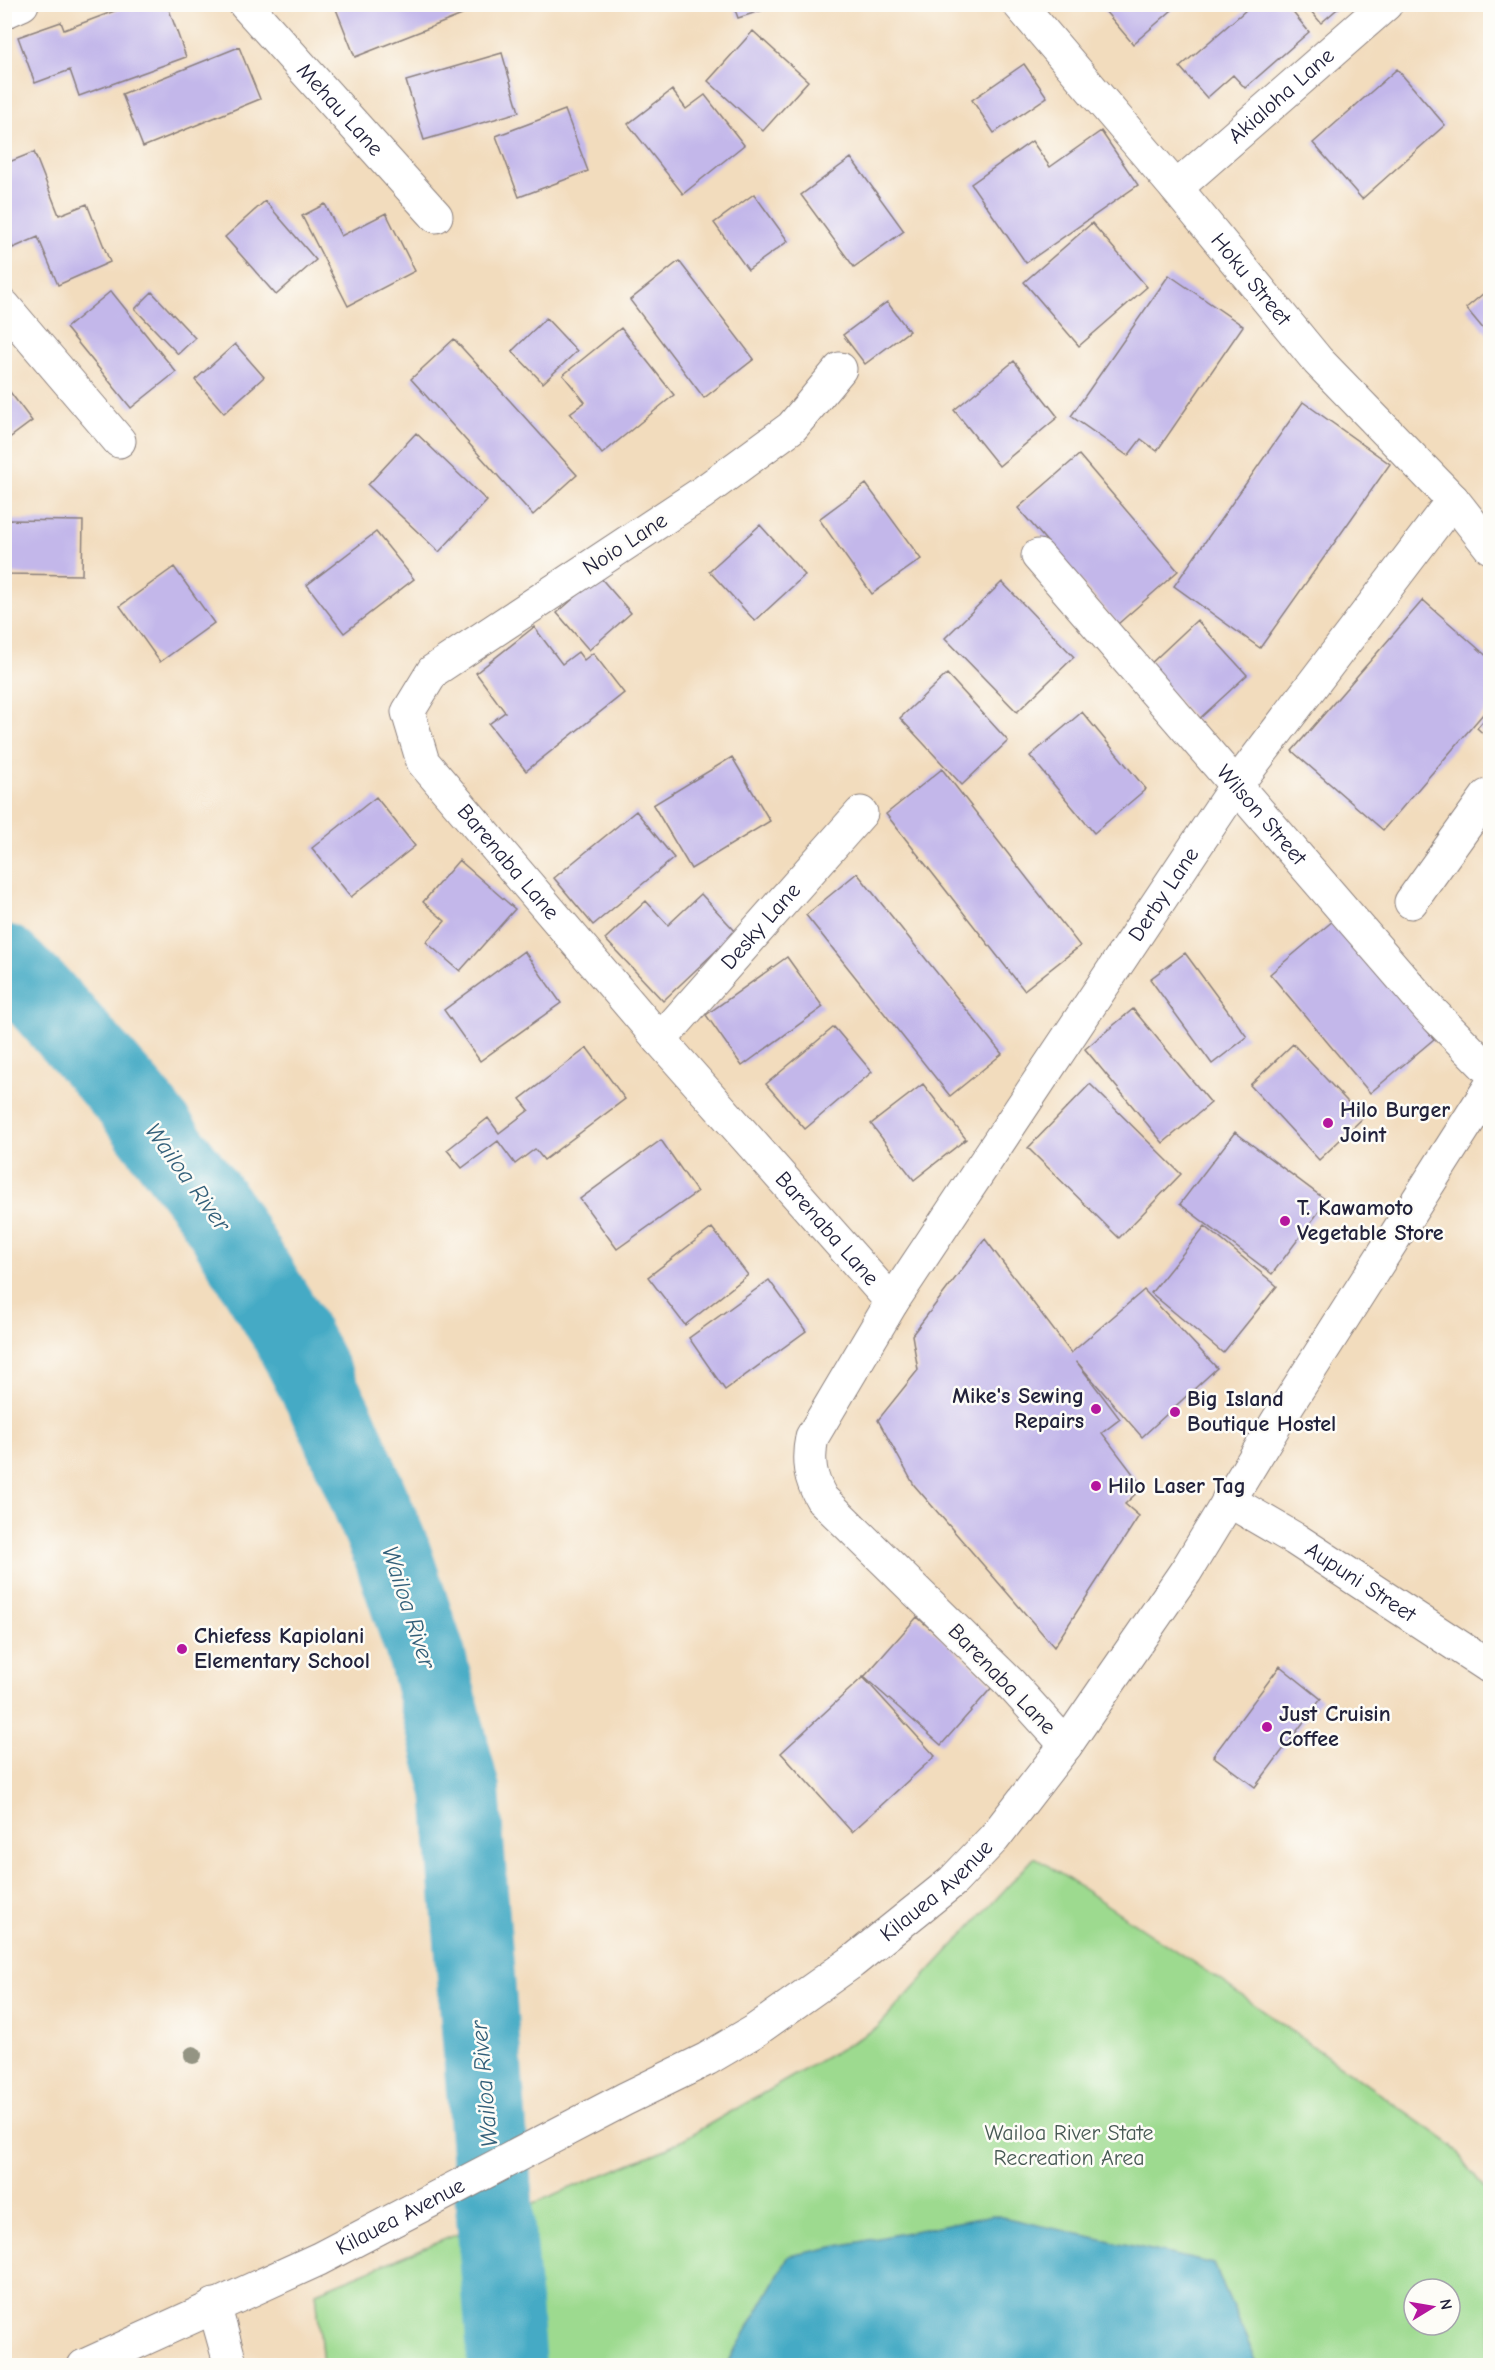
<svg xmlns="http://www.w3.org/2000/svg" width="1495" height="2370" font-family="'Comic Neue',sans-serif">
  <rect width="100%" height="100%" fill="#fdfcf7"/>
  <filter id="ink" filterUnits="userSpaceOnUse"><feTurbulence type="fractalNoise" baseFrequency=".0167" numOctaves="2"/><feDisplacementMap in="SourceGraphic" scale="12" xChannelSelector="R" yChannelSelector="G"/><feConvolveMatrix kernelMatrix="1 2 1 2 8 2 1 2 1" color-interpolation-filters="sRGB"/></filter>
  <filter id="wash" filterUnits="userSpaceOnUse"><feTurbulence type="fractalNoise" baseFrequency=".008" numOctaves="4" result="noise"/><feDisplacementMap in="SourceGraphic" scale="24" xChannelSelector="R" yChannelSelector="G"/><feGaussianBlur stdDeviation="1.35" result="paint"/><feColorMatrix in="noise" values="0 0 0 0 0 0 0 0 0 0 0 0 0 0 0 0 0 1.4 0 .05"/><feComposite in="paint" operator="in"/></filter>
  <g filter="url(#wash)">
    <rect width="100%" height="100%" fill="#f2dcbd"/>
    <path fill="#9dda8f" stroke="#607e65" stroke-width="1.5" fill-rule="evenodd" d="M1035 1857 1224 1983 1452 2145 1490 2196V2365H323L316 2292 666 2149 877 2028ZM1414 2289H1450V2325H1414Z"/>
    <path fill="#45aac5" stroke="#346680" stroke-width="1.5" d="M993 2215 1214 2264 1258 2365H727L789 2256Z"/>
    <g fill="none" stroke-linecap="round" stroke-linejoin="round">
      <path stroke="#45aac5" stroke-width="78" d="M4 963 40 997 132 1101 215 1210 287 1327 338 1425 392 1553 427 1657 461 1791 507 2366"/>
    </g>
    <g id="blocks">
      <path fill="#c3b7ea" d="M133 4H167L186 57 79 96 70 70 35 83 18 37 61 22 64 30Z
        M334 4H458L462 15 355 57Z
        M733 4H778L779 5 738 18Z
        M1099 4H1179L1133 44Z
        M1253 4H1286L1309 32 1245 88 1233 75 1207 98 1180 67Z
        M1305 4H1343L1321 23Z
        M753 31 808 81 763 131 708 81Z
        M239 47 260 99 143 147 122 94Z
        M502 53 519 112 424 140 406 81Z
        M1024 64 1047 97 994 133 972 100Z
        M1397 69 1445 125 1362 199 1313 143Z
        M672 90 686 109 705 95 744 145 683 194 628 124Z
        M565 110 588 171 519 197 496 136Z
        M1101 131 1138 185 1026 263 971 184 1032 141 1050 167Z
        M34 152 59 215 87 204 110 262 58 285 38 237 13 248 4 226V164Z
        M851 158 904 231 854 267 801 195Z
        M754 194 788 241 748 270 714 223Z
        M265 201 316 260 276 295 225 237Z
        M325 204 341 236 386 213 415 271 348 306 302 216Z
        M1092 223 1147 287 1079 346 1024 282Z
        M679 261 754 359 704 398 630 300Z
        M1169 275 1243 326 1157 451 1141 439 1128 456 1071 416Z
        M1490 288V337L1466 308Z
        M111 291 176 372 131 408 66 328Z
        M152 292 195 338 178 354 135 309Z
        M887 302 909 331 865 364 843 335Z
        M546 318 577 351 543 383 512 351Z
        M621 328 674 395 602 454 570 413 585 402 563 375Z
        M454 339 577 475 533 515 411 379Z
        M235 344 264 377 224 413 195 380Z
        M1014 361 1058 417 999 466 954 410Z
        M4 384 32 421 4 442Z
        M1303 402 1390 464 1260 648 1174 586Z
        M416 433 487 501 439 552 368 485Z
        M1079 455 1178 571 1118 624 1018 508Z
        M866 484 921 559 872 594 819 519Z
        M4 520 83 521 82 575 4 574Z
        M760 525 805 575 755 621 709 571Z
        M376 532 414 579 344 633 307 585Z
        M174 567 214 623 160 662 120 606Z
        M599 576 631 613 589 650 557 613Z
        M1002 582 1074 657 1017 712 945 638Z
        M1423 600 1490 659V706L1383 830 1292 751Z
        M1197 620 1247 675 1197 721 1147 667Z
        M534 627 562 664 578 652 584 660 593 653 624 693 526 771 489 724 505 712 476 673Z
        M947 674 1008 741 962 785 900 718Z
        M1082 712 1146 789 1094 833 1030 756Z
        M1490 713V740L1477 728Z
        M732 757 770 821 691 869 653 805Z
        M942 769 1080 946 1024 990 886 814Z
        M376 797 415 846 351 897 312 848Z
        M636 811 674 858 593 925 554 878Z
        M459 860 515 909 460 971 426 942 445 921 423 902Z
        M857 873 1002 1054 950 1096 806 915Z
        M701 894 736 932 663 1001 605 939 646 901 668 925Z
        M1334 920 1434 1039 1370 1093 1270 974Z
        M524 951 561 1003 480 1061 444 1010Z
        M1185 953 1247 1037 1212 1064 1150 979Z
        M787 957 823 1007 742 1066 706 1015Z
        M1133 1009 1211 1103 1163 1143 1085 1049Z
        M834 1027 872 1072 805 1129 766 1084Z
        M1293 1044 1363 1118 1319 1160 1250 1085Z
        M587 1048 625 1099 544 1160 535 1149 515 1164 498 1141 462 1168 447 1150 488 1118 499 1133 529 1110 520 1099Z
        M923 1084 966 1139 914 1180 871 1124Z
        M1090 1084 1181 1174 1119 1238 1028 1148Z
        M1235 1132 1327 1201 1272 1274 1180 1204Z
        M661 1140 697 1192 617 1249 580 1199Z
        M1205 1226 1277 1286 1223 1353 1151 1293Z
        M712 1228 748 1275 685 1325 648 1277Z
        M985 1239 1071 1353 1144 1290 1217 1368 1142 1437 1076 1361 1120 1419 1102 1433 1143 1487 1125 1504 1139 1516 1054 1647 914 1485 878 1420 918 1370 912 1335Z
        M769 1280 806 1331 725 1390 689 1338Z
        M917 1617 994 1685 941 1745 864 1677Z
        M1280 1666 1321 1699 1255 1787 1213 1756Z
        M863 1677 935 1756 852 1832 781 1753Z"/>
    </g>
  </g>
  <g filter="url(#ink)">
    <use href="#blocks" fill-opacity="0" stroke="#8a7f7c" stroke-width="1.5"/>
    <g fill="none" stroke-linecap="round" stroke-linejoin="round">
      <defs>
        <g id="minor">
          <path id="s1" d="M245 4 436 216"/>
          <path id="s2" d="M1019 4 1176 188 1318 361 1453 500 1490 547"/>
          <path d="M4 12 22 4"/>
          <path id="s3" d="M1176 188 1386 4"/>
          <path d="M4 306 119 441"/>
          <path id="s4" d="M840 369 792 427 702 493 433 671 408 712 423 762 660 1040 892 1302"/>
          <path id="s5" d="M1038 556 1429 1009 1490 1071"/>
          <path d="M1411 902 1487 796 1490 799"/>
          <path id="s6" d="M660 1040 861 813"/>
          <path id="s7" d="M1228 1500 1295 1539 1490 1667"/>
          <path id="s8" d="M1066 1745 1010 1683 822 1499C810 1479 807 1461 812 1437L892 1302 1237 784 1453 500"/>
          <path d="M214 2305 231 2366"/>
          <path id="s9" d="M84 2366 319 2259 625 2099 707 2059 756 2030 852 1962 953 1881 994 1838 1066 1745 1186 1571 1278 1420 1490 1087"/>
        </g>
      </defs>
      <use href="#minor" stroke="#8a7f7c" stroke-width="35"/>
      <use href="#minor" stroke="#fff" stroke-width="33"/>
    </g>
    <circle fill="#949483" cx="193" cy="2055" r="9"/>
  </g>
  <g fill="#b5179e" stroke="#fdfcf7" stroke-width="2">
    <circle cx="1328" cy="1123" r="6"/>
    <circle cx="1285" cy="1221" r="6"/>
    <circle cx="1096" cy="1409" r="6"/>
    <circle cx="1175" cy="1412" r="6"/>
    <circle cx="1096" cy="1486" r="6"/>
    <circle cx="182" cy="1649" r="6"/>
    <circle cx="1267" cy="1727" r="6"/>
  </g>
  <g text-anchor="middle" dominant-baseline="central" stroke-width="5" stroke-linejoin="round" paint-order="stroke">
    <g font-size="22" fill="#22223b" stroke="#fdfcf7">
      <text stroke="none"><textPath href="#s3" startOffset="140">Akialoha Lane</textPath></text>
      <text stroke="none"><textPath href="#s1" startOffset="142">Mehau Lane</textPath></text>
      <text stroke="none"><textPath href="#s2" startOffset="360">Hoku Street</textPath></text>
      <text transform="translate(625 544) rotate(-33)">Noio Lane</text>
      <text stroke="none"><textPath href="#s5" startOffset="342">Wilson Street</textPath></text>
      <text stroke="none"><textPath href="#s4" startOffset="741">Barenaba Lane</textPath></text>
      <text stroke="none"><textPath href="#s8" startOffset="1058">Derby Lane</textPath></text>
      <text stroke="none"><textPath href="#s6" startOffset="152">Desky Lane</textPath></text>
      <text stroke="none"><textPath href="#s4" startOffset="1227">Barenaba Lane</textPath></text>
      <text stroke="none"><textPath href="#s7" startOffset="156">Aupuni Street</textPath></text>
      <text transform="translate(1002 1679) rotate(46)">Barenaba Lane</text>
      <text stroke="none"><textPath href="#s9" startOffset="980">Kilauea Avenue</textPath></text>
      <text stroke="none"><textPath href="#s9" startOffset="350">Kilauea Avenue</textPath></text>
    </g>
    <g font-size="22" font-weight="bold" fill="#22223b" stroke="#fdfcf7" text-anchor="start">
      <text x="1340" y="1110">Hilo Burger<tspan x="1340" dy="25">Joint</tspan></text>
      <text x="1297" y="1208">T. Kawamoto<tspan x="1297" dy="25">Vegetable Store</tspan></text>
      <text x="1084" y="1396" text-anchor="end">Mike's Sewing<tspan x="1084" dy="25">Repairs</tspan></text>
      <text x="1187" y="1399">Big Island<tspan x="1187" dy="25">Boutique Hostel</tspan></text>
      <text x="1108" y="1486">Hilo Laser Tag</text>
      <text x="194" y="1636">Chiefess Kapiolani<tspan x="194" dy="25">Elementary School</tspan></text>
      <text x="1279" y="1714">Just Cruisin<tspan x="1279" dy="25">Coffee</tspan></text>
    </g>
    <g font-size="22" fill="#475954" stroke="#fdfcf7">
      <text x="1069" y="2133">Wailoa River State<tspan x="1069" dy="25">Recreation Area</tspan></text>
    </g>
    <g font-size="24" font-style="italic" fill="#325f79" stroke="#fdfcf7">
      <text transform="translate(188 1177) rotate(54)">Wailoa River</text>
      <text transform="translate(409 1607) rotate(72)">Wailoa River</text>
      <text transform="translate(484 2084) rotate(-95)">Wailoa River</text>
    </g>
  </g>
  <rect width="1495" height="2370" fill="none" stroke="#fdfcf7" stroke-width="24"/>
  <g transform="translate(1432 2307) rotate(79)"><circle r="28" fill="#fdfcf7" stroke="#a5a5ac" stroke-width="1.5"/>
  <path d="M0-4.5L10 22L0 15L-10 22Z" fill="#b5179e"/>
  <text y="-9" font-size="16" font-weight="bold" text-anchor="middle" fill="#22223b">N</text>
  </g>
</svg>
